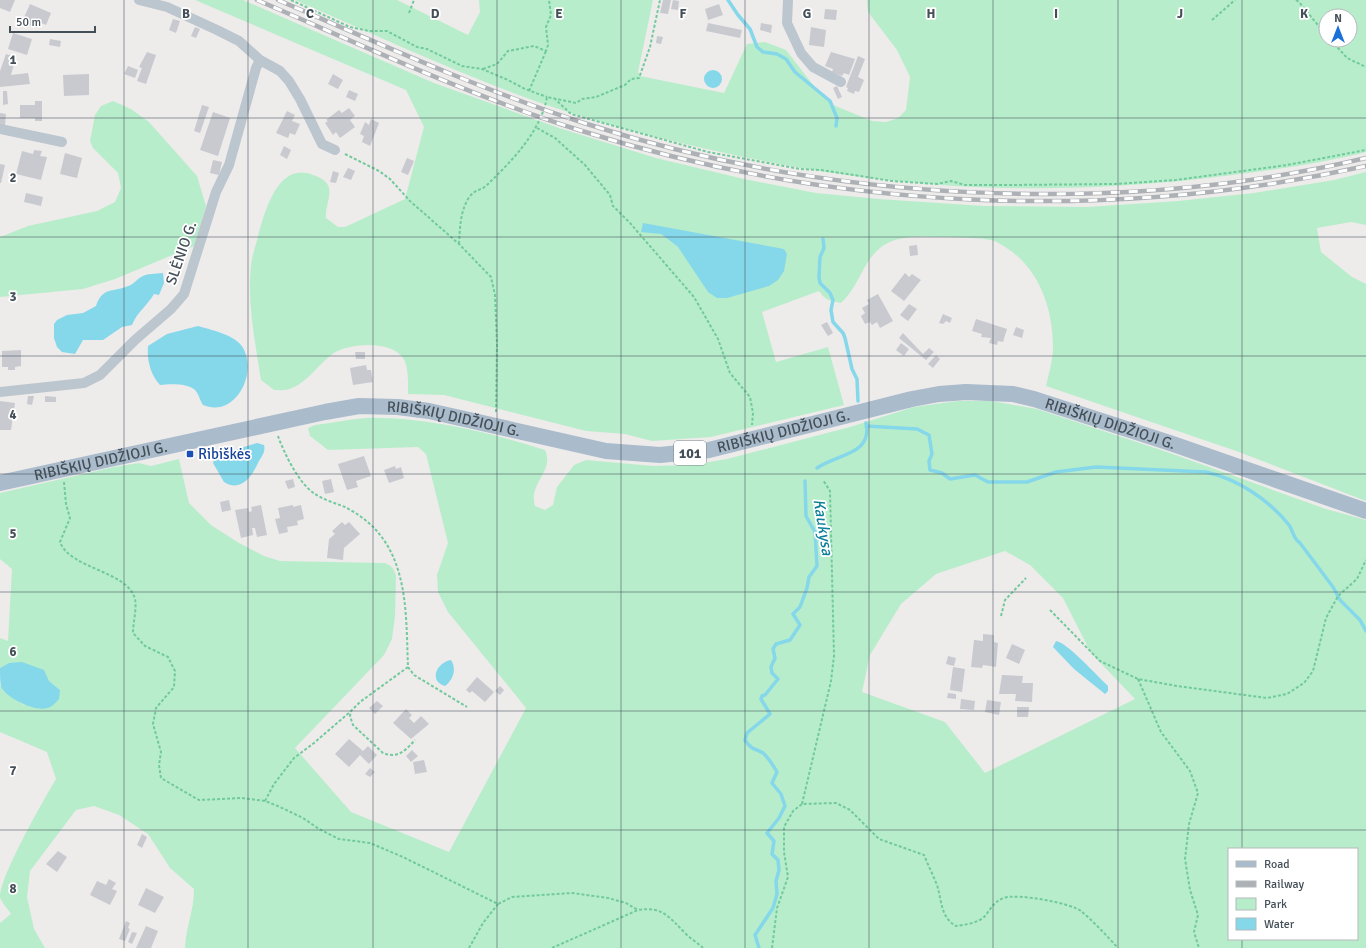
<svg xmlns="http://www.w3.org/2000/svg" width="1366" height="948" font-family="Signika,sans-serif">
  <rect width="100%" height="100%" fill="#eeebeb"/>
  <path fill="#b8edcb" fill-rule="evenodd" d="M195 0H243L434 83 559 128 656 158 744 179 816 193 879 199 984 206 1087 207 1178 201 1254 193 1334 180 1366 172V225L1351 222 1317 228 1321 252 1352 277 1366 284V501L1239 452 1046 386C1049 373 1053 359 1053 347 1053 310 1040 270 1008 249 1004 246 999 243 995 241 979 237 962 238 946 237 927 237 901 234 884 245 862 260 860 286 841 303 830 301 825 300 819 291L762 312 776 362 828 347 844 405 711 437 652 441 625 434 586 431 444 395 408 394C408 383 409 367 403 358 391 340 350 343 334 353 319 363 309 381 292 388 287 391 279 390 274 390L261 380C255 342 247 303 251 265 252 255 256 245 258 236 265 211 278 161 313 175 319 177 327 180 329 188 331 197 325 208 326 218L338 227H345L405 199 424 127 406 90ZM661 234 769 286 708 292 684 254 678 247Z
    M295 0H397L468 35 480 12 479 0H653L638 72 640 76 724 93 747 44 765 42 786 50 817 90 833 105 872 121 886 122 898 118 906 110 910 77 897 50 868 12 867 0H1366V152C1320 164 1271 170 1224 176 1169 183 1114 187 1058 188 902 192 737 162 588 118 489 89 390 41 295 0ZM1326 16H1350V40H1326Z
    M113 101 131 109 149 122 197 176 206 206 194 246 115 279 83 289 0 297V237L28 226 97 211 115 202 121 188 118 173 93 148 90 141 95 115 101 106Z
    M958 401H991L1037 409 1170 453 1326 509 1366 520V948H185C186 926 194 911 194 889L170 868 148 834 119 815 94 806 76 810 30 871 27 897 34 929 45 948H0V923L11 914C8 909 1 902 0 897 0 876 44 799 56 779L47 752 0 732V685L4 692 24 705 60 690 49 681 9 663 0 668V638L8 641 12 569 0 559V493L114 467 139 463 151 466 179 459 189 503 211 525 239 543 264 556 280 561 385 563C392 566 394 569 396 576L395 616 392 639 384 655 295 748 351 812 449 852 526 708 448 612 438 592 437 575 448 543 426 454 418 447 328 450 310 436 308 428 315 425C332 423 349 419 366 418 422 416 492 433 545 450 555 471 528 483 535 506L545 510 553 505 557 487 574 465 586 460 653 466 691 465 727 459 850 427 914 407ZM1005 551 1030 565 1063 598 1091 653 1135 699 985 773 945 722 862 692 870 655 901 604 936 574ZM1229 849H1357V939H1229Z"/>
  <path fill="#85d7ea" d="M704 79a9 9 0 1 1 18 0a9 9 0 1 1-18 0Z
    M643 223 784 249 787 254 784 271 778 280 769 286 727 298H717L708 292 678 247 661 234 641 232Z
    M163 273 164 283 159 295 154 294C147 306 137 312 132 325L122 327 103 340H83L75 354 62 352 57 347 54 338V324L57 320 67 315 83 313 96 306C103 286 112 293 128 286 133 285 136 280 141 277 148 273 155 274 163 273Z
    M198 326C211 330 232 334 241 345 260 370 236 419 203 405 200 401 199 394 195 390 188 383 169 384 160 385 150 374 147 360 148 346L167 334Z
    M257 443 264 445C266 452 261 457 258 463 252 476 241 493 224 482L213 463 215 456Z
    M1056 641C1068 643 1097 676 1108 686V691L1105 694 1074 669 1053 647Z
    M451 660C457 669 453 680 445 686 428 681 437 662 451 660Z
    M22 662 44 670 49 681 60 690 59 699C56 702 53 706 50 707 38 714 6 698 1 687 0 681 0 674 0 668L9 663Z"/>
  <g fill="none" stroke-linecap="round" stroke-linejoin="round">
    <path stroke="#85d7ea" stroke-width="3.5" d="M728 0 738 15 750 29 757 47 763 52 777 54 786 59 795 72 830 101 837 118 836 126
      M823 239 824 248 820 257 819 277 820 283 830 293 833 300 831 310 833 322 843 333 845 338 852 369 857 379 858 401
      M866 426 917 429 929 435 932 454 929 461 930 470 942 473 950 479 975 475 988 482H1027L1056 472 1096 467 1206 472C1238 479 1269 500 1289 525 1294 532 1292 537 1300 543L1333 587 1340 600 1360 620 1366 631
      M817 468C836 454 873 455 866 423
      M759 948 755 935 773 908 777 894 776 881 779 870 778 860 772 854 774 841 767 833 779 818 785 806 781 794 772 783 777 772C773 765 769 758 763 753 754 747 753 752 745 740L747 733 770 714 761 699 762 696 765 695 778 679 772 673 771 667 775 658 773 649 776 644 790 640 800 625 793 614 800 607 807 588 809 577 817 566 815 532 806 516 805 481"/>
  </g>
  <path fill="#c8cad0" d="M0 0H15L10 12 0 8Z
    M663 0H671L668 14 660 13Z
    M673 0 679 1 678 10 671 9Z
    M30 4 51 13 46 25 39 22 37 28 22 22Z
    M719 4 723 15 708 20 705 9Z
    M825 9 837 10 836 20 824 19Z
    M173 19 180 21 176 33 169 30Z
    M708 23 742 30 740 38 706 31Z
    M761 23 772 25 771 33 760 30Z
    M195 27 200 29 196 38 191 36Z
    M811 27 826 30 824 47 809 45Z
    M13 33 32 39 27 55 8 49Z
    M657 36 663 37 661 44 656 43Z
    M50 39 61 41 60 47 49 45Z
    M147 52 156 55 146 84 137 81 142 68 139 67Z
    M831 52 855 59 849 75 844 73 842 76 832 72 833 69 825 66Z
    M6 54 16 57 11 75 28 73 30 84 0 87V71Z
    M858 56 865 59 858 77 864 80 859 92 855 91 854 94 847 91 848 88 846 87Z
    M128 66 138 70 135 78 124 74Z
    M89 74V95L64 96 63 75Z
    M333 74 343 80 338 89 328 84Z
    M837 86 842 97 838 99 833 88Z
    M349 90 358 94 355 101 346 97Z
    M3 91H7L8 104 3 105Z
    M35 101H42V121H35V118H20V105H35Z
    M202 105 209 107 200 133 194 131Z
    M349 108 355 116 350 120 355 127 340 138 336 132 333 135 325 123 328 121 326 120 339 110 342 113Z
    M287 111 295 115 292 121 300 124 295 135 290 133 288 138 276 133Z
    M213 112 230 118 218 156 200 150Z
    M0 113 6 114 5 125H0Z
    M371 119 379 123 370 146 362 142 364 136 360 134 365 122 369 125Z
    M284 146 291 150 287 159 280 155Z
    M34 150 42 151 40 156 47 157 41 180 16 174 22 151 33 154Z
    M65 153 82 158 77 178 60 174Z
    M407 158 414 161 408 175 401 172Z
    M213 160 222 162 219 175 210 173Z
    M0 164 5 165 1 183H0Z
    M348 168 355 171 351 180 343 177Z
    M333 171 339 173 336 183 330 182Z
    M26 193 43 197 41 206 24 202Z
    M917 245 918 255 910 256 909 246Z
    M905 273 909 277 912 274 921 280 904 301 891 291Z
    M878 294 893 321 880 328 877 322 872 325 870 322 865 324 861 316 865 313 862 308 869 304 867 300Z
    M909 304 917 309 908 321 900 315Z
    M943 314 952 318 950 323 946 321 943 324 939 323Z
    M976 319 1007 329 1003 342 998 341 997 345 989 343 991 338 981 337 982 334 972 331Z
    M827 322 833 333 828 336 821 325Z
    M1016 327 1024 330 1022 338 1013 335Z
    M903 333 923 354 929 348 934 352 926 360 899 338Z
    M901 343 909 349 904 356 896 350Z
    M21 350V366L15 367V370H8V367H2V351Z
    M355 352H365V359H356Z
    M936 355 940 359 933 368 928 364Z
    M366 365 367 370H371L373 382 353 385 350 368Z
    M28 396H34L32 405 27 404Z
    M45 396 56 397V402H45Z
    M0 401 15 403 11 430H0Z
    M364 456 371 476 356 481 358 487 347 490 338 464Z
    M395 466 396 469 401 467 404 478 389 483 384 470Z
    M293 479 295 487 288 489 285 481Z
    M331 479 334 492 325 494 322 481Z
    M229 500 231 510 222 512 220 502Z
    M261 505 267 535 257 537 255 528H252L253 535 241 538 235 510 248 508 249 512 252 511 251 507Z
    M293 505V507L301 505 304 519 297 521 298 525 287 527 288 532 279 534 275 519 280 518 278 508Z
    M342 522 345 525 349 522 360 534 344 548 343 560 327 558 329 539 335 534 332 531Z
    M983 634 994 635V642L998 643 996 667 983 665 982 668 971 667 974 640 983 641Z
    M1012 644 1025 650 1019 664 1006 658Z
    M948 656 956 658 954 666 946 664Z
    M953 667 965 669 962 692 950 690Z
    M1002 675 1023 676 1022 683H1033L1032 702 1015 701 1016 694H999Z
    M477 677 494 692 485 702 472 691 470 693 466 690Z
    M500 686 504 690 500 695 495 691Z
    M948 693 956 694V699L947 698Z
    M961 699 975 701 974 710 960 709Z
    M987 700 1001 702 999 715 985 712Z
    M377 701 383 706 375 714 369 708Z
    M1017 707H1029L1028 717H1017Z
    M406 709 412 715 409 718 414 723 421 716 429 724 411 739 393 723Z
    M349 739 363 751 368 746 377 755 369 764 360 755 349 767 335 754Z
    M412 750 418 756 411 762 406 756Z
    M424 760 427 772 415 774 413 762Z
    M370 768 375 772 370 777 365 774Z
    M142 834 147 837 142 848 137 845Z
    M58 851 67 857 57 872 46 864Z
    M109 879 116 883 112 889 117 891 110 905 90 895 97 881 106 885Z
    M146 888 164 897 155 913 138 905Z
    M126 921 130 923 128 928 130 929 125 941 119 939Z
    M146 926 158 931 151 948H136Z
    M132 932 137 933 132 944 128 942Z"/>
  <g fill="none" stroke-linecap="round" stroke-linejoin="round">
    <path stroke="#70ca9c" stroke-width="2" stroke-dasharray="3 2" stroke-linecap="butt" d="M291 0 350 27 369 31H387L417 47 427 49 462 66 482 69 508 80 525 89 547 97
      M1296 0 1299 2 1326 35
      M409 13 414 0
      M1212 20 1235 0
      M1331 40 1347 58 1366 67
      M483 69 497 64 508 51 534 46 546 51 548 45 546 27 551 15 549 0
      M529 91 546 51
      M554 98 571 114 708 152 800 169 821 170 892 181 937 184 951 181 965 185H1009L1115 184 1176 180 1287 165 1366 150
      M537 128 555 138 585 165 610 195 613 206 630 223 694 297 718 339 730 373 750 397 753 413 752 425
      M345 154 379 171 390 179 410 201 459 244 491 277 495 295 497 344 496 414
      M459 244C460 228 460 213 468 199 475 188 481 191 487 185 512 161 541 131 547 97L576 103 582 99 596 97 625 85 631 79 639 78 650 47 660 0
      M278 436C284 453 299 484 315 494 324 500 335 503 345 507 355 512 368 521 375 529 409 565 406 621 408 667L414 675 467 707
      M64 482 66 504 70 518 60 542C70 569 128 571 135 599 137 609 133 622 133 633L145 646 168 657 175 671 174 687 156 708 153 724 161 752 159 765 161 778 199 800 242 798 265 801 280 807 303 818 319 829 339 839 370 843 403 857 498 904 512 897 572 893 608 898 626 903 638 910
      M1050 610 1100 661 1138 679 1177 686 1267 698 1287 694 1304 683 1313 671 1326 618 1338 596 1357 579 1366 560
      M1001 616 1005 600 1026 578
      M408 667 360 702 351 711 350 716 353 725 383 753C398 759 406 750 415 740
      M1138 679 1161 732 1190 771 1198 793 1189 824 1185 859 1190 890 1198 915 1194 932 1199 948
      M265 801 274 784 294 758 314 743 351 711
      M802 804 831 681 834 656 830 491 823 480
      M469 948 483 923 498 904
      M552 948 638 910C663 906 670 918 686 934 691 939 698 943 703 948
      M772 948 777 908 788 877 784 852V827L793 811 802 804 836 803 850 810 879 839 924 855C928 865 933 875 937 885 942 900 940 917 956 926 964 925 979 923 985 916 991 909 994 901 1004 898 1017 893 1070 903 1081 911 1092 920 1108 937 1118 948"/>
    <path stroke="#bcc6ce" stroke-width="10" d="M139 0 167 7 217 30 239 41 260 60 280 71 289 81 300 99 322 144 335 150
      M788 0 787 23 801 53 813 67 841 82
      M0 129 62 142
      M0 392 84 383 100 375 135 340 171 309 184 294 216 192 229 165 256 68 260 60"/>
    <path stroke="#aabbcb" stroke-width="16" id="s1" d="M0 483 325 412 359 406 398 407 429 411 606 451 660 455 709 450 912 399 939 394 966 392 1013 394 1034 399 1173 444 1366 511"/>
    <defs>
      <path id="rail" d="M257 0C364 46 470 96 582 131 833 210 1109 223 1366 166
        M278 0C380 44 481 90 587 124 829 202 1118 217 1366 158"/>
    </defs>
    <use href="#rail" stroke="#adb1b6" stroke-width="4.5"/>
    <use href="#rail" stroke="#fff" stroke-width="3" stroke-dasharray="9" stroke-linecap="butt"/>
  </g>
  <path fill="none" stroke="#444f58" stroke-width="1" stroke-opacity="0.55" d="M124 0V948M248 0V948M373 0V948M497 0V948M621 0V948M745 0V948M869 0V948M993 0V948M1118 0V948M1242 0V849M0 118H1366M0 237H1366M0 356H1366M0 474H1366M0 592H1366M0 711H1366M0 830H1366M1242 939V948"/>
  <rect fill="#1a4fb4" stroke="#fff" stroke-width="1.5" x="186" y="450" width="8" height="8" rx="2"/>
  <g text-anchor="middle" dominant-baseline="central" stroke-width="3.5" stroke-linejoin="round" paint-order="stroke">
    <rect fill="#fff" stroke="#7c848a" stroke-width="1" x="674" y="441" width="32" height="24" rx="3"/>
    <g font-size="14" font-weight="bold" fill="#444f58">
      <text x="690" y="453">101</text>
    </g>
    <g font-size="15" fill="#444f58" stroke="#fff">
      <text transform="translate(181 253) rotate(-71)">SLĖNIO G.</text>
      <text stroke="none"><textPath href="#s1" startOffset="463">RIBIŠKIŲ DIDŽIOJI G.</textPath></text>
      <text stroke="none"><textPath href="#s1" startOffset="1135">RIBIŠKIŲ DIDŽIOJI G.</textPath></text>
      <text stroke="none"><textPath href="#s1" startOffset="799">RIBIŠKIŲ DIDŽIOJI G.</textPath></text>
      <text stroke="none"><textPath href="#s1" startOffset="103">RIBIŠKIŲ DIDŽIOJI G.</textPath></text>
    </g>
    <g font-size="15" fill="#164399" stroke="#fff" text-anchor="start">
      <text x="198" y="454">Ribiškės</text>
    </g>
    <g font-size="16" font-style="italic" fill="#0d809b" stroke="#fff">
      <text transform="translate(823 527) rotate(81)">Kaukysa</text>
    </g>
  </g>
  <g font-size="13" text-anchor="middle" font-weight="bold" fill="#444f58" stroke="#fff" stroke-width="3.5" stroke-linejoin="round" paint-order="stroke">
    <text x="186" y="18">B</text>
    <text x="310" y="18">C</text>
    <text x="435" y="18">D</text>
    <text x="559" y="18">E</text>
    <text x="683" y="18">F</text>
    <text x="807" y="18">G</text>
    <text x="931" y="18">H</text>
    <text x="1056" y="18">I</text>
    <text x="1180" y="18">J</text>
    <text x="1304" y="18">K</text>
    <text x="13" y="64">1</text>
    <text x="13" y="182">2</text>
    <text x="13" y="301">3</text>
    <text x="13" y="419">4</text>
    <text x="13" y="538">5</text>
    <text x="13" y="656">6</text>
    <text x="13" y="775">7</text>
    <text x="13" y="893">8</text>
  </g>
  <rect x="1228" y="848" width="130" height="92" fill="#ffffff" stroke="#b4b9bc"/>
  <rect x="1236" y="861" width="20" height="6" fill="#aabbcb" stroke="#b4b9bc"/>
  <text x="1264" y="868" font-size="12" fill="#444f58">Road</text>
  <rect x="1236" y="881" width="20" height="6" fill="#adb1b6" stroke="#b4b9bc"/>
  <text x="1264" y="888" font-size="12" fill="#444f58">Railway</text>
  <rect x="1236" y="898" width="20" height="12" fill="#b8edcb" stroke="#b4b9bc"/>
  <text x="1264" y="908" font-size="12" fill="#444f58">Park</text>
  <rect x="1236" y="918" width="20" height="12" fill="#85d7ea" stroke="#b4b9bc"/>
  <text x="1264" y="928" font-size="12" fill="#444f58">Water</text>
  <g transform="translate(1338 28)"><circle r="19" fill="#ffffff" stroke="#b4b9bc"/>
  <path d="M0-3L7 15L0 10L-7 15Z" fill="#1a72d9"/>
  <text y="-6" font-size="11" font-weight="bold" text-anchor="middle" fill="#444f58">N</text>
  </g>
  <path d="M10 26v6h85v-6" fill="none" stroke="#444f58" stroke-width="2"/>
  <text x="16" y="26" font-size="12" fill="#444f58" stroke="#ffffff" stroke-width="3" paint-order="stroke">50 m</text>
</svg>
